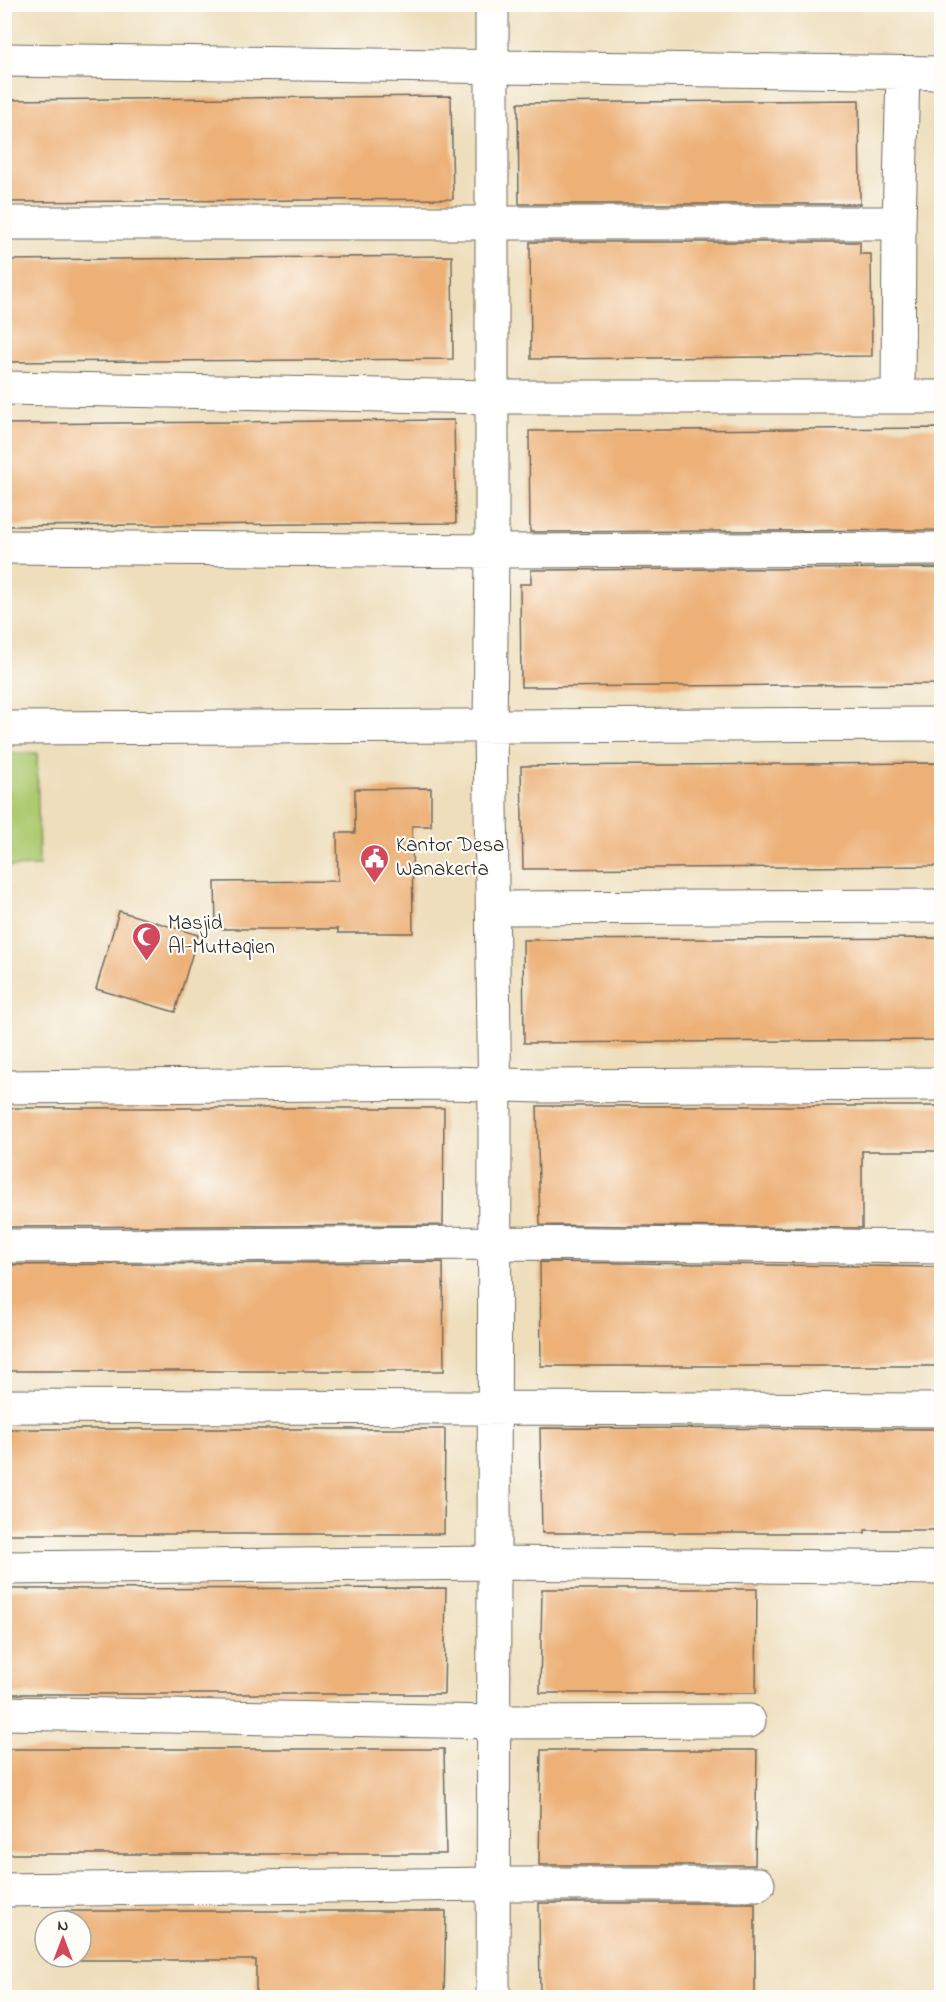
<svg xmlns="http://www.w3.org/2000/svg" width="946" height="2002" font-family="'Indie Flower',sans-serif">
  <rect width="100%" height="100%" fill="#fdfcf7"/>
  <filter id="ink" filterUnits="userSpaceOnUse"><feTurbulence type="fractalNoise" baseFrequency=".0167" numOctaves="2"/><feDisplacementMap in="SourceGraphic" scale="12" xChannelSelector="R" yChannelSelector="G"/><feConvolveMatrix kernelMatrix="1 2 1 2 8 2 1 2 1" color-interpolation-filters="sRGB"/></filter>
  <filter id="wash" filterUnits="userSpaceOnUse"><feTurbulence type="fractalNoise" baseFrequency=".008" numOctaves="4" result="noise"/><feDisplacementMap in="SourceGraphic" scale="24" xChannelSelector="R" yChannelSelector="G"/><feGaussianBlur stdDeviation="1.35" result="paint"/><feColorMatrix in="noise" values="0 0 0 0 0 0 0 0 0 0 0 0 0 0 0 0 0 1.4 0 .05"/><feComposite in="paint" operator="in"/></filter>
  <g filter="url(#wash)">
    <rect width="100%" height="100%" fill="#eedebc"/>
    <path fill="#aecb72" stroke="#6c7b4e" stroke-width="1.5" d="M5 753H37L39 866 5 867Z"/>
    <g id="blocks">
      <path fill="#edb178" d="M451 96 453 199 4 202V100Z
        M859 100 860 204H519L518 103Z
        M530 242H860V254H871L872 356 531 359Z
        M452 256 453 359 4 362V260Z
        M454 420 456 523 4 526V424Z
        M939 428 940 530 530 532 529 431Z
        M940 568 942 684 521 687 520 584H531V570Z
        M942 763V866L523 869 521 766Z
        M431 788V826H412L413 933H338V929H216L215 882 338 881 337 833H355V789Z
        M119 911 198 935 175 1012 96 989Z
        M942 938V1040L524 1043 523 940Z
        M537 1106H942V1151H862V1228L540 1225Z
        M4 1108H444L443 1225 4 1227Z
        M443 1262 444 1371H4V1265Z
        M540 1262 942 1267V1366H541Z
        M540 1428 942 1429V1530H865V1533H542Z
        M4 1429H445L444 1534H4Z
        M446 1588 444 1694H4V1589Z
        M542 1589H757L756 1693H540Z
        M4 1749H444L446 1854H4Z
        M541 1750H757L755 1865H539Z
        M539 1903H755V1998H540Z
        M65 1911H446L444 1998H256V1960H65V1957H81V1921H65Z"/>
    </g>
  </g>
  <g filter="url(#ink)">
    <use href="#blocks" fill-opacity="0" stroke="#6f6a5e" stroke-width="1.5"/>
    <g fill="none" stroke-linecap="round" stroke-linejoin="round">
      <defs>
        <path id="minor" d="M492 4V551L490 725 495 1120 493 1998
          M4 60 942 73
          M4 223H899
          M4 388 492 397H942
          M898 397 899 223 903 74
          M4 547 492 551 942 549
          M4 728 942 724
          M493 908 942 906
          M4 1087 452 1083 539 1086 942 1084
          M4 1246 495 1243 942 1247
          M4 1406 942 1410
          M4 1568 494 1563 942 1568
          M4 1713 494 1722 749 1721
          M4 1890 493 1884H758"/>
      </defs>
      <use href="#minor" stroke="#6f6a5e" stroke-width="35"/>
      <use href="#minor" stroke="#fff" stroke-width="33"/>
    </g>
  </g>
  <defs>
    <symbol id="civic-pin" viewBox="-11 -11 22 30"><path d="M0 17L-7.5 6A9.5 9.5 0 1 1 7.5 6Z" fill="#d1495b" stroke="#fdfcf7"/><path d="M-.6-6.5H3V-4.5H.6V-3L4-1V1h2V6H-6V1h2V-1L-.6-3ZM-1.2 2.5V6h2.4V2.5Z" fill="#fff"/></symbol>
    <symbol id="mosque-pin" viewBox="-11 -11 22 30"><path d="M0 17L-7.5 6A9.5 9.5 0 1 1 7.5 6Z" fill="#d1495b" stroke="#fdfcf7"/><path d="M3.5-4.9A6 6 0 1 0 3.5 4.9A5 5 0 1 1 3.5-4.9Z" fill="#fff"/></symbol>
  </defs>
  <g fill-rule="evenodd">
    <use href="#civic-pin" x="358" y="842" width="33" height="45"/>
    <use href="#mosque-pin" x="130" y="920" width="33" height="45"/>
  </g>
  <g text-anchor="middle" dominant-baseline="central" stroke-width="4.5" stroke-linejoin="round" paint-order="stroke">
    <g font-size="21" fill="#2b2b2b" stroke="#fdfcf7" text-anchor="start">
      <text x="396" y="846">Kantor Desa<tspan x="396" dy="24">Wanakerta</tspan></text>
      <text x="168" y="924">Masjid<tspan x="168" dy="24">Al-Muttaqien</tspan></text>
    </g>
  </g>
  <rect width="946" height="2002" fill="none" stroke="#fdfcf7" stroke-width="24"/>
  <g transform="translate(63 1939)"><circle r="28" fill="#fdfcf7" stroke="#a9a8a5" stroke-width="1.5"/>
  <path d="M0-4.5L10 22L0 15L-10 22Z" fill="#d1495b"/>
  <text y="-9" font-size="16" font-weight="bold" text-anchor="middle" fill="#2b2b2b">N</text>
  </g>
</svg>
